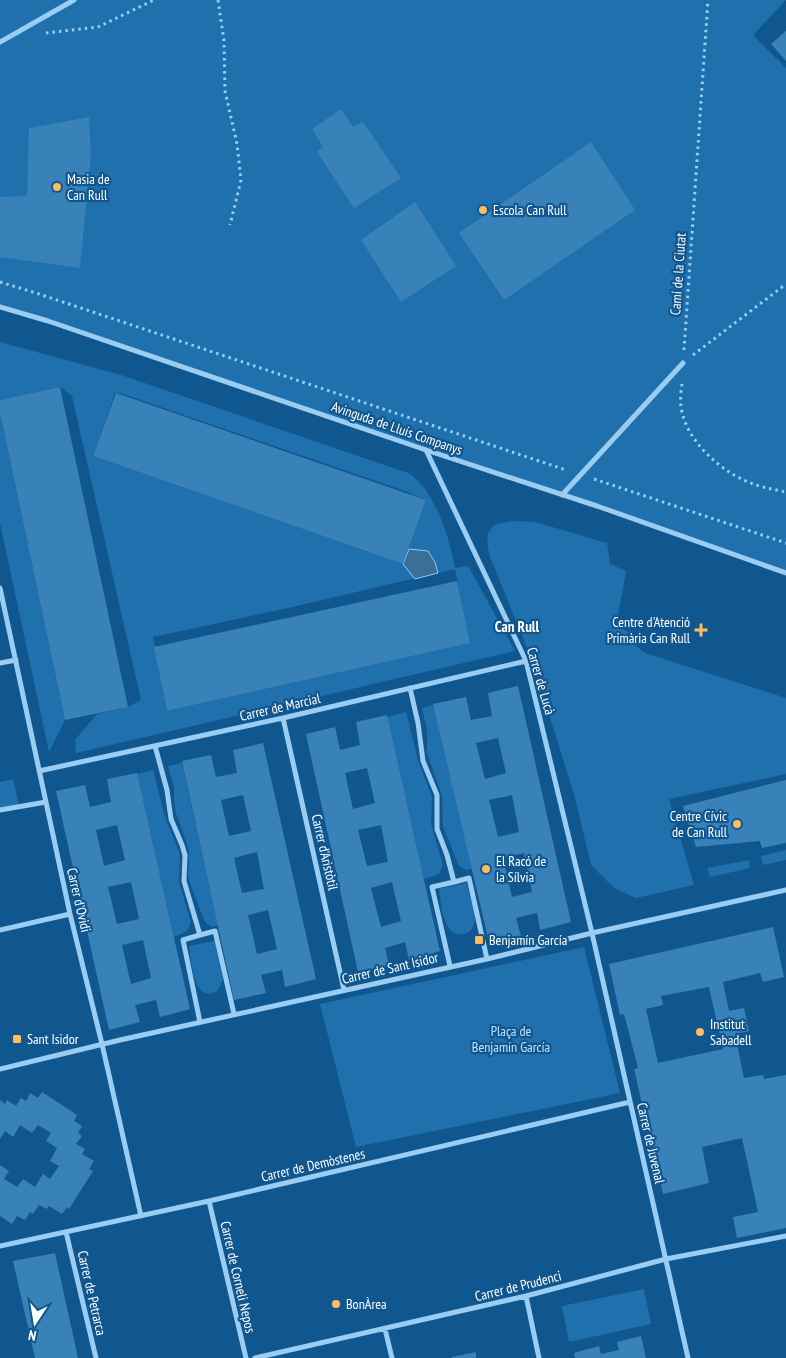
<svg xmlns="http://www.w3.org/2000/svg" width="786" height="1358" font-family="'PT Sans Narrow',sans-serif">
  <rect width="100%" height="100%" fill="#11578f"/>
  <path fill="#1f70ac" fill-rule="evenodd" d="M0 0H786L753 35 786 68V573L597 506 0 307Z
    M0 342 121 375 411 474C417 481 425 487 429 495 443 517 450 543 455 568L468 566 515 651 76 753 75 740 97 714 128 707 141 700 72 396 60 387 0 400ZM115 393H120L405 491 426 500 403 564 93 456ZM455 569 469 643 167 711 153 637 279 610Z
    M0 413 65 720 49 752 0 523Z
    M516 521 535 522 607 543 610 564 626 571 616 626 633 634 636 646 645 653 786 698V774L669 799 694 885 636 898 614 888 591 865 574 794 532 660 490 557C483 530 489 523 516 521Z
    M434 705 472 869 466 870 459 866 443 827 442 796 427 753V730L422 708Z
    M406 712 418 760 432 797 431 824 443 865 439 874 424 879 387 717Z
    M182 763 218 925 212 927 205 922 190 884 188 874 189 850 176 813 174 801V788L168 766Z
    M153 770 165 817 180 854 179 882 191 923 187 931 174 937 137 774Z
    M13 779 19 806 0 810V782Z
    M786 850V860L763 865 761 856Z
    M749 860 750 868 710 877 707 868Z
    M466 883C469 894 478 912 474 924 473 929 469 933 464 934 443 939 441 903 439 889Z
    M215 941 223 980 218 990C194 1007 191 960 189 946Z
    M584 947 620 1093 356 1147 320 1004Z
    M644 1289 651 1324 569 1342 562 1306Z"/>
  <path fill="#3c6f98" stroke="#8ccaf6" d="M409 549 428 551 435 562 438 573 415 579 403 564Z"/>
  <path fill="#3981b9" fill-rule="evenodd" d="M786 31V61L771 44Z
    M341 109 353 127 363 122 401 178 354 208 317 152 323 147 312 129Z
    M89 117 91 155 80 268 0 257V197L27 196 29 128Z
    M591 142 635 210 504 300 459 233Z
    M415 202 456 266 401 302 361 240Z
    M60 387 128 707 65 720 0 413V400Z
    M116 393 426 500 403 564 93 456Z
    M457 581 470 643 167 711 154 647Z
    M518 686 571 922 540 930 537 913 516 918 521 936 489 942 433 704 466 697 471 720 492 716 488 693ZM498 738 506 773 485 779 476 743ZM512 795 519 832 498 837 489 800ZM524 853 532 892 512 897 503 858Z
    M387 715 440 951 409 960 405 942 385 948 389 965 358 972 306 734 335 727 340 750 360 745 356 722ZM367 768 375 803 353 809 345 773ZM381 825 388 862 367 866 358 830ZM392 882 401 921 381 927 371 888Z
    M263 743 316 979 285 987 282 970 261 975 266 993 234 1000 182 761 211 755 216 777 237 773 233 750ZM243 795 251 831 229 836 221 800ZM257 852 264 889 242 893 234 858ZM268 910 277 949 257 954 248 915Z
    M137 773 190 1009 160 1017 156 1000 135 1005 140 1022 109 1030 56 791 85 785 90 807 111 802 107 779ZM117 825 125 860 104 866 96 830ZM131 882 139 919 117 924 108 887ZM143 940 151 978 131 984 122 945Z
    M786 780V843L762 848 760 841 696 847 683 806Z
    M773 927 784 977 763 982 760 973 723 982 729 1011 744 1008 749 1031 735 1034 744 1078 763 1075 764 1079 786 1075V1228L737 1238 733 1217 758 1212 742 1138 702 1147 709 1183 663 1194 634 1069 638 1068 624 1014 620 1015 609 964ZM709 987 723 1049 658 1063 646 1009 663 1005 661 996Z
    M42 1092 77 1115 74 1121 82 1126 78 1133 82 1136 76 1144 85 1149 82 1154 94 1161 89 1169 93 1171 69 1209 67 1207 62 1214 49 1206 47 1209 39 1205 33 1214 30 1212 25 1220 17 1216 12 1224 0 1216V1165L9 1171 4 1179 17 1187 23 1179 35 1187 43 1174 50 1179 59 1166 50 1161 57 1148 46 1141 51 1133 38 1125 32 1133 20 1125 13 1137 5 1131 0 1139V1100L5 1104 7 1100 16 1106 21 1098 26 1101 30 1093 38 1098Z
    M55 1253 78 1358H35L13 1261Z
    M641 1336 646 1358H575L574 1353 599 1346 601 1354 619 1350 617 1342Z
    M476 1352V1358H452V1357Z"/>
  <g fill="none" stroke-linecap="round" stroke-linejoin="round">
    <path stroke="#9bcdf2" stroke-width="3" stroke-dasharray="2.5 4" stroke-linecap="butt" d="M218 0 224 41 225 91 237 144 241 180 230 225
      M46 33 98 27 154 0
      M0 282 36 293 566 470
      M684 350 708 0
      M693 355 786 284
      M682 384C681 391 680 400 681 407 686 442 723 474 756 485 766 488 776 490 786 492
      M594 479 786 543"/>
    <path stroke="#9bcdf2" stroke-width="5" d="M0 42 74 0
      M0 307 48 321 426 450 597 506 786 573
      M426 450 526 661 592 933 688 1358
      M562 495 683 363
      M0 588 70 914 102 1044 141 1216
      M0 663 16 660
      M410 688 418 723 423 761 437 795V829L447 855 454 882 469 878 487 959
      M283 718 344 990
      M155 746 167 790 171 819 182 845 185 855 184 881 200 935 215 931 234 1014
      M39 771 283 718 526 661
      M0 810 46 802
      M0 930 70 914
      M450 966 432 887 454 882
      M200 1022 183 940 200 935
      M0 1069 120 1040 487 959 592 933 786 890
      M209 1201 246 1358
      M66 1232 96 1358
      M0 1246 209 1201 630 1102
      M526 1296 539 1358
      M385 1329 392 1358
      M255 1358 526 1296 666 1259 786 1236"/>
  </g>
  <g fill="#ffbc5c" stroke="#11578f" stroke-width="2">
    <circle cx="57" cy="187" r="5"/>
    <circle cx="483" cy="210" r="5"/>
    <path d="M698.5 622.5h5v5h5v5h-5v5h-5v-5h-5v-5h5z"/>
    <circle cx="737" cy="824" r="5"/>
    <circle cx="486" cy="869" r="5"/>
    <rect x="474" y="935" width="10" height="10" rx="2.5"/>
    <circle cx="700" cy="1032" r="5"/>
    <rect x="12" y="1034" width="10" height="10" rx="2.5"/>
    <circle cx="336" cy="1304" r="5"/>
  </g>
  <g text-anchor="middle" dominant-baseline="central" stroke-width="4.5" stroke-linejoin="round" paint-order="stroke">
    <g font-size="14" fill="#fff" stroke="#11578f" text-anchor="start">
      <text x="67" y="179">Masia de<tspan x="67" dy="16">Can Rull</tspan></text>
      <text x="493" y="210">Escola Can Rull</text>
      <text x="690" y="622" text-anchor="end">Centre d'Atenció<tspan x="690" dy="16">Primària Can Rull</tspan></text>
      <text x="727" y="816" text-anchor="end">Centre Cívic<tspan x="727" dy="16">de Can Rull</tspan></text>
      <text x="496" y="861">El Racó de<tspan x="496" dy="16">la Sílvia</tspan></text>
      <text x="489" y="940">Benjamín García</text>
      <text x="710" y="1024">Institut<tspan x="710" dy="16">Sabadell</tspan></text>
      <text x="27" y="1039">Sant Isidor</text>
      <text x="346" y="1304">BonÀrea</text>
    </g>
    <g font-size="14" fill="#fff" stroke="#11578f">
      <text transform="translate(678 274) rotate(-86)">Camí de la Ciutat</text>
      <text transform="translate(397 428) rotate(19)">Avinguda de Lluís Companys</text>
      <text transform="translate(541 681) rotate(74)">Carrer de Lucà</text>
      <text transform="translate(280 707) rotate(-13)">Carrer de Marcial</text>
      <text transform="translate(325 852) rotate(77)">Carrer d'Aristòtil</text>
      <text transform="translate(79 900) rotate(77)">Carrer d'Ovidi</text>
      <text transform="translate(390 968) rotate(-13)">Carrer de Sant Isidor</text>
      <text transform="translate(651 1143) rotate(77)">Carrer de Juvenal</text>
      <text transform="translate(313 1165) rotate(-13)">Carrer de Demòstenes</text>
      <text transform="translate(238 1277) rotate(77)">Carrer de Corneli Nepos</text>
      <text transform="translate(518 1286) rotate(-14)">Carrer de Prudenci</text>
      <text transform="translate(92 1293) rotate(77)">Carrer de Petrarca</text>
    </g>
    <g font-size="14" fill="#c2e4fd" stroke="#11578f">
      <text x="511" y="1031">Plaça de<tspan x="511" dy="16">Benjamín García</tspan></text>
    </g>
    <g font-size="15" font-weight="bold" fill="#fff" stroke="#11578f">
      <text x="517" y="626">Can Rull</text>
    </g>
  </g>
  <g transform="translate(35 1323) rotate(192)" stroke="#11578f" stroke-width="4" paint-order="stroke">
  <path d="M0-4L9 19L0 12L-9 19Z" fill="#ffffff"/>
  <text y="-8" font-size="14" font-weight="bold" text-anchor="middle" fill="#ffffff">N</text>
  </g>
</svg>
